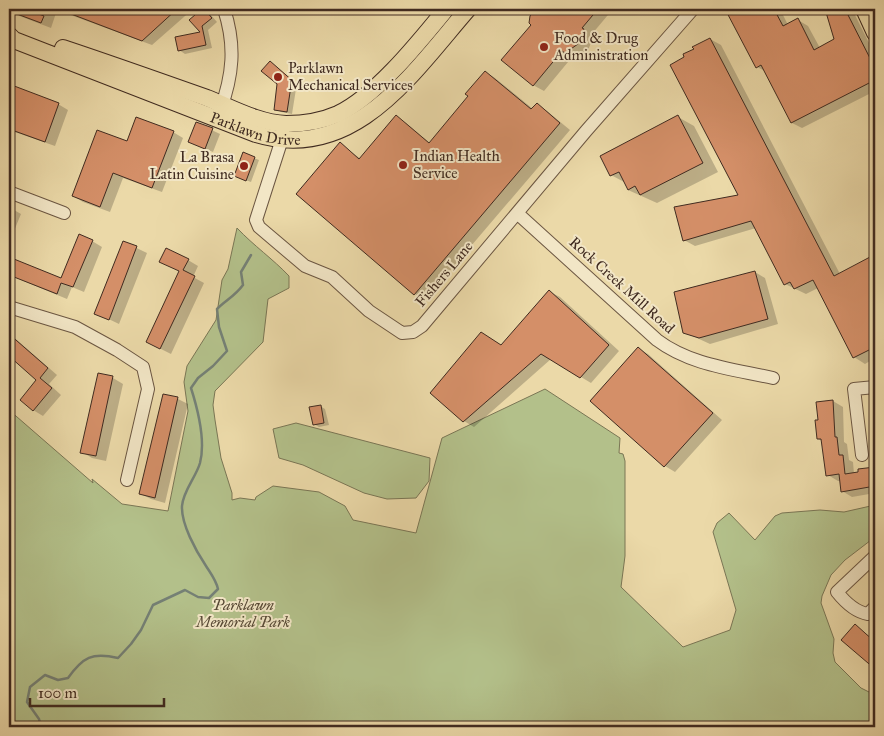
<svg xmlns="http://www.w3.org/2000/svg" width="884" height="736" font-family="'IM FELL Great Primer',serif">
  <rect width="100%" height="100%" fill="#ebd9a8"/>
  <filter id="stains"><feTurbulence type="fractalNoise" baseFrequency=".004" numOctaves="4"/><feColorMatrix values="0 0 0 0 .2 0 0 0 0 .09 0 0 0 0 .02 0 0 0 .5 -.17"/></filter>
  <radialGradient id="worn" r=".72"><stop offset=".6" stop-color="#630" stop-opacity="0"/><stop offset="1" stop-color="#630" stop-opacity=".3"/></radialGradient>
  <path fill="#b3c08a" stroke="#7a7655" d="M237 228C254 246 273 259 289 276V288L268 299 263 342 215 391 213 405 215 420 221 458 232 493V500L240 498 255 500 256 497 273 486 319 492 345 506 353 520 416 533 442 438 545 389 620 438 619 453 623 454 625 461V556L621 587 683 647 730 630 736 610 713 532 717 523 729 513 755 540 775 516 782 513 820 510 844 512 875 505V537L845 560 831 575 822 596 821 603 834 639 833 653 835 662 861 688 875 695V727H9V410L93 483 92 479 122 504 168 511 188 411 184 382 187 366 216 320 222 280 228 269Z
    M296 423 430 458 429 481 416 498 387 499 364 493 303 465 279 458 273 429Z"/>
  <path fill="#0003" d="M9 9H193L152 45 57 10 51 28 9 12Z
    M203 9 209 13 217 22 208 30 212 48 185 54 179 50 202 33 191 20Z
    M536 9H613L592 34 594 36 588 50 576 58 573 56 544 91 533 85V24L531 17Z
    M727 9H780L788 25 798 20 808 26 820 48 836 40 825 9H852L875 55V91L802 128 792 123 767 72 757 67Z
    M710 39 721 45 840 274 870 258 875 261V358L865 364 854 357 818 288 806 294 785 284 756 228 695 246 684 240 739 196 686 58Z
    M275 66 299 86 296 89 292 114 281 112 275 109 278 83Z
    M485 72 495 78 533 109 537 105 547 111 570 130 425 300 415 294 340 144 361 159 396 117 406 123 430 143 470 96Z
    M9 86 58 104 68 110 55 146 9 130Z
    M678 117 694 126 718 172 657 203 628 190 626 183 611 175Z
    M197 123 220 134 213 152 190 142Z
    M173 132 183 138 162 192 123 178 110 212 83 202 73 196 128 143Z
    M254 158 259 160 251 182 240 178Z
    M9 207 21 214 9 243Z
    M92 241 102 247 84 292 72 287 67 299 9 275V258L62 280Z
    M124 242 147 253 119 324 96 313Z
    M188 260 198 266 193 277 204 283 171 354 157 347 180 272Z
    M755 272 765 278 778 324 710 344 684 332Z
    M550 292 560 297 619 351 591 383 551 359 474 427 464 421Z
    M9 333 57 375 49 384 61 395 43 416 33 410 38 380 9 355Z
    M638 348 648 354 722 420 675 472 665 466 591 401Z
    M99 375 113 378 123 384 106 461 92 458 82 452Z
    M164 395 178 399 188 404 165 503 151 499 141 494Z
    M833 401 843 407 844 442 847 444 849 460 853 462 854 474 860 473 859 471 875 469V493L852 497 842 491 841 481H838L828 475 822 441 818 439 820 421Z
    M320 406 325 409 329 425 319 427 314 424Z
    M855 626 875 640V668L843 640Z"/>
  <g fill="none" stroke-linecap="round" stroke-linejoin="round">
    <path stroke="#758075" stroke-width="2.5" d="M41 727 39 719 27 702 30 687 45 675 58 680 68 678C83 657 92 652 118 658L131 644 141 630 153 605 185 590 198 597 209 598 218 589C216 580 211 574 206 566 196 551 181 524 182 506 183 491 196 477 200 463 206 440 198 410 191 388L198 378 213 366 227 351 219 327 217 309C226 300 235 296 243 285L241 272 251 255"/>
  </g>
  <path fill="#d48f68" stroke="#402b20" d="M9 9H26L44 16 41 23 9 11Z
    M58 9H177L142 41Z
    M202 9H204L212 18 202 26 206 45 178 51 175 37 200 32 189 20Z
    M535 9H598L582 28 584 29 583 36 578 44 565 53 562 51 533 86 501 60 531 25 529 23 530 16Z
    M725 9H774L783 26 798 18 814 50 834 39 825 9H845L875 68V80L791 123 761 65 756 68Z
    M710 38 834 276 870 257 875 267V347L853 358 813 280 794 289 790 282 784 285 751 221 683 241 674 207 738 195 670 65 684 57 683 54 694 49 692 47Z
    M270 61 294 82 291 86 287 112 274 110 277 84 261 71Z
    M485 71 531 109 537 103 560 123 414 295 296 194 340 142 359 159 396 115 429 143 468 96 465 94Z
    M9 84 59 103 45 142 9 129Z
    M678 115 703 163 640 195 635 186 628 190 619 172 610 176 600 156Z
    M136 117 174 131 152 188 113 173 100 207 72 196 97 130 127 141Z
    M196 122 213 128 205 149 188 142Z
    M243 152 255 157 246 181 234 176Z
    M79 234 93 240 73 287 61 283 57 294 9 275V257L61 278Z
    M123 241 137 246 109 320 94 314Z
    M166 248 189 259 183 270 195 276 160 349 146 342 179 271 159 262Z
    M755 271 768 319 699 338 683 333 674 292Z
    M549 290 609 345 580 378 541 354 463 422 430 393 481 332 501 345Z
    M9 334 48 368 40 378 52 388 33 411 20 400 36 380 9 356Z
    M638 347 713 413 664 467 590 401Z
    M98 373 113 376 96 456 80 453Z
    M163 394 178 397 155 498 139 494Z
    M833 400 835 437H837L839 455H843L845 474 858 472V469L875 467V486L841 492 839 474 826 476 821 439H817L815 420H818L816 402Z
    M321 405 324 423 313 425 309 407Z
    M855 624 875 642V669L841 640Z"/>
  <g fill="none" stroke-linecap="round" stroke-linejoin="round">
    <defs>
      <path id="minor" d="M220 111C233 75 236 46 224 9
        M283 130 282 139 256 220 259 227 305 266 332 277 369 311 402 333 413 332 422 326 586 131 693 9
        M9 192 64 213
        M517 213 657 340C690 365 733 369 773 378
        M9 307 75 327 117 350 143 367 148 389 127 480
        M862 455 854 389 875 387
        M875 556 837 592C845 602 855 612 868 614L875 607"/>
      <g id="major">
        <path d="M864 9 875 33"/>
        <path id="s1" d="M9 35 14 40 256 134C354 164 413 72 468 9"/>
        <path d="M63 48C111 64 159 81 207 98 232 108 259 123 286 124 303 124 322 121 338 114 376 96 419 42 446 9"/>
      </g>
    </defs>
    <use href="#minor" stroke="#6b5642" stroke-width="14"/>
    <use href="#major" stroke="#402b20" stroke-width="18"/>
    <use href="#minor" stroke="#f2e6c6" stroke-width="12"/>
    <use href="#major" stroke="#ebd9a8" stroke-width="16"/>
  </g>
  <g fill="#8f2418" stroke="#f2e6c6" stroke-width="2">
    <circle cx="544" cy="47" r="5"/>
    <circle cx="278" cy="77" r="5"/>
    <circle cx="403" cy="165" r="5"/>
    <circle cx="244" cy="166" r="5"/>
  </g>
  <g text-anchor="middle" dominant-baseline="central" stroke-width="4" stroke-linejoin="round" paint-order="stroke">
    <g font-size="15" fill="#402b20" stroke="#f2e6c6" text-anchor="start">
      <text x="554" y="38">Food &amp; Drug<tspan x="554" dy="17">Administration</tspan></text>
      <text x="288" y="68">Parklawn<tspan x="288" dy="17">Mechanical Services</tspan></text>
      <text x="413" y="156">Indian Health<tspan x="413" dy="17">Service</tspan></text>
      <text x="234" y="157" text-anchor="end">La Brasa<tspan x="234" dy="17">Latin Cuisine</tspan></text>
    </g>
    <g font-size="15" fill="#402b20" stroke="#f2e6c6">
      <text stroke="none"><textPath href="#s1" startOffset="265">Parklawn Drive</textPath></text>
      <text transform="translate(444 274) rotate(-50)">Fishers Lane</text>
      <text transform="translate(622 285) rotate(42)">Rock Creek Mill Road</text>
    </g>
    <g font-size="15" font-style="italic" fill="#574935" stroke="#f2e6c6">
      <text x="243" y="605">Parklawn<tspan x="243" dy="17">Memorial Park</tspan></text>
    </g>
  </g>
  <rect width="884" height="736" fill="none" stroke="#ebd9a8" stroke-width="30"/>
  <rect x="10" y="10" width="864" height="716" fill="none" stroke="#402b20" stroke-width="2.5"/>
  <rect x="15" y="15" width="854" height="706" fill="none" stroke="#402b20"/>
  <path d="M30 698v8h134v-8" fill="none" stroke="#402b20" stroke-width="2.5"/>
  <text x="38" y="698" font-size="15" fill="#402b20" stroke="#f2e6c6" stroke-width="4" paint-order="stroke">100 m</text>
  <rect width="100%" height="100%" filter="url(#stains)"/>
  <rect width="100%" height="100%" fill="url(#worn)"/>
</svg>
